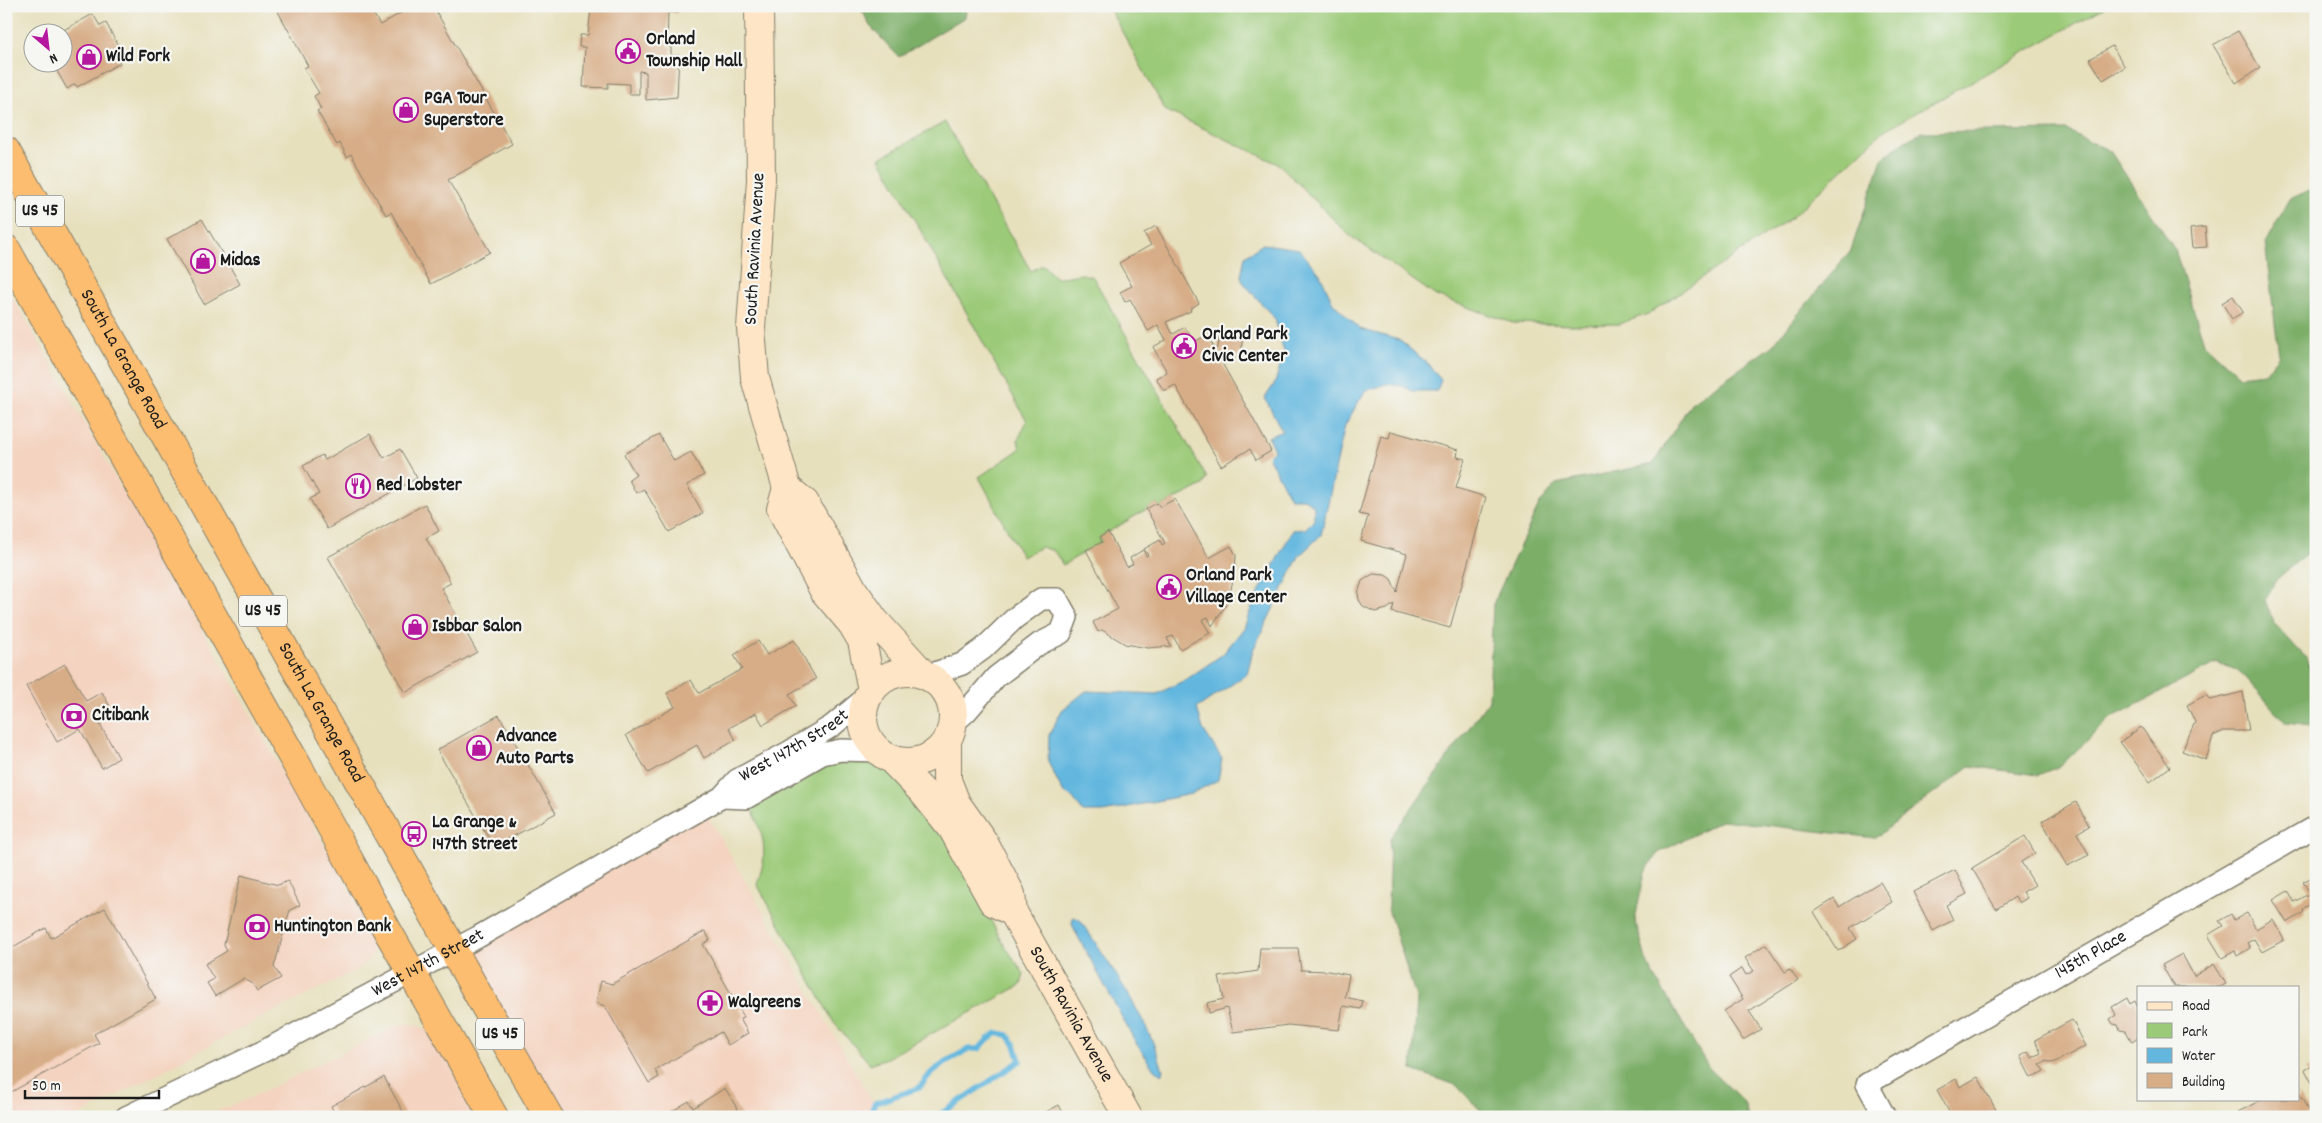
<svg xmlns="http://www.w3.org/2000/svg" width="2322" height="1123" font-family="Dekko,sans-serif">
  <rect width="100%" height="100%" fill="#f6f6f2"/>
  <filter id="ink" filterUnits="userSpaceOnUse"><feTurbulence type="fractalNoise" baseFrequency=".02" numOctaves="2"/><feDisplacementMap in="SourceGraphic" scale="10" xChannelSelector="R" yChannelSelector="G"/><feConvolveMatrix kernelMatrix="1 2 1 2 8 2 1 2 1" color-interpolation-filters="sRGB"/></filter>
  <filter id="wash" filterUnits="userSpaceOnUse"><feTurbulence type="fractalNoise" baseFrequency=".0096" numOctaves="4" result="noise"/><feDisplacementMap in="SourceGraphic" scale="20" xChannelSelector="R" yChannelSelector="G"/><feGaussianBlur stdDeviation="1.12" result="paint"/><feColorMatrix in="noise" values="0 0 0 0 0 0 0 0 0 0 0 0 0 0 0 0 0 1.4 0 .05"/><feComposite in="paint" operator="in"/></filter>
  <g filter="url(#wash)">
    <rect width="100%" height="100%" fill="#e7e0bd"/>
    <path fill="#f4d3c0" d="M6 285 374 932 375 948 369 959 359 969 261 1018 76 1117H6Z
      M706 813 881 1117H560L467 950Z
      M413 1024 427 1030 436 1038 480 1117H203L250 1098 398 1025Z"/>
    <path fill="#9bca78" stroke="#5c734a" d="M1108 6H2107L1883 131 1792 217 1648 314 1619 324 1574 325 1513 323 1436 296 1349 235 1280 165 1165 110Z
      M945 122 1031 271 1043 265 1056 278 1082 274 1093 277 1207 478 1203 485 1160 507 1157 503 1100 537 1102 542 1063 565 1054 551 1041 547 1022 557 979 477 1020 449 1018 440 1027 421 880 158Z
      M854 761 872 764 895 775 941 828 1003 943 1024 974 1021 985 887 1058 870 1064 834 1023 757 884C769 851 764 838 751 806L830 765Z"/>
    <path fill="#7cae68" stroke="#4c6542" d="M860 6H967L965 17 899 57 870 26Z
      M2066 130 2110 151 2175 250 2204 343 2240 376 2265 373 2279 355 2265 243 2290 199 2316 187V545L2276 580 2265 600 2273 622 2306 658 2316 687V715L2311 726 2286 723 2238 670 2217 663 2111 718 2060 766 2038 775 1970 766 1875 838 1723 820 1658 853 1645 872 1635 919 1647 963 1709 1068 1744 1102 1748 1117H1487L1456 1085 1412 1070 1417 1000 1388 909 1390 838 1489 700 1493 604 1540 503 1556 484 1653 464 1691 403 1772 346 1851 250 1882 159 1902 143 1922 132Z"/>
    <path fill="#63b7df" stroke="#406a7e" d="M1263 244 1299 249 1320 274 1333 303 1360 329 1399 340 1427 363 1441 380 1437 391H1413L1402 386 1387 384 1365 391 1345 425 1321 535 1299 556 1253 650 1247 674 1197 708 1203 729 1222 759 1218 780 1191 794 1103 812H1083L1073 798 1063 792 1048 762 1049 735 1062 710 1086 691 1157 694 1187 679 1223 654 1244 628 1254 601 1293 530 1305 529 1314 520V507L1304 498H1290L1268 456 1274 450 1268 437 1282 431 1265 398 1275 383 1284 352 1275 319 1243 282 1241 276 1245 256Z
      M1073 917 1079 919 1083 924C1113 970 1147 1017 1163 1070L1161 1075 1152 1067 1136 1043 1075 931 1072 923Z"/>
    <g fill="none" stroke-linecap="round" stroke-linejoin="round">
      <path stroke="#63b7df" stroke-width="5.5" d="M868 1117 875 1103 919 1088 931 1073 947 1061 969 1049H979L988 1039 997 1033 1008 1035 1015 1045 1020 1061 936 1117"/>
    </g>
    <g id="blocks">
      <path fill="#d7ad87" d="M275 6H369L380 25 413 6H433L512 144 448 180 490 252 431 284 391 212 386 215 351 154 347 157 340 143 337 145 317 111 321 109 314 96 319 93 304 68 308 66Z
        M584 6H679L678 13 668 12 667 46 671 47V56L679 55 677 97 646 100V72L639 71V94H629V84L608 83V88L583 87 585 47H579L580 35H588L591 9 584 8Z
        M93 14 100 26 106 23 119 47 113 51 120 63 77 87 75 84 67 89 52 62H62V32H60Z
        M2238 31 2260 68 2236 83 2213 45Z
        M2112 46 2125 67 2103 80 2090 59Z
        M202 219 240 284 204 304 167 239Z
        M1156 226 1199 303 1190 309 1191 311 1166 322 1173 334 1185 327 1194 342 1207 335 1215 349 1218 348 1219 338 1226 333 1232 332 1242 339V351L1234 359 1228 360 1220 352 1217 354 1271 451 1256 460 1250 449 1221 466 1175 385 1164 391 1156 378 1167 372 1153 347 1166 340 1158 325 1148 331 1130 299 1125 302 1120 292 1132 286 1119 263 1151 245 1144 233Z
        M2205 227 2207 247 2192 248 2190 229Z
        M2233 296 2243 312 2232 319 2222 303Z
        M1391 431 1458 450 1457 457 1465 459 1456 488 1486 497 1450 628 1392 612 1394 604 1387 609 1375 612 1363 606 1359 600 1358 593 1362 581 1373 574 1385 575 1391 579 1397 592 1407 554 1361 541 1368 516 1359 514 1381 436 1389 438Z
        M370 434 384 458 400 449 417 478 327 529 310 499 319 494 303 466 322 455 325 460Z
        M659 435 674 461 691 452 704 475 687 485 703 513 669 532 644 489 636 493 629 480 636 475 624 454Z
        M1175 499 1209 558 1231 546 1236 555 1235 571 1228 602 1212 626 1208 617 1202 620 1210 633 1180 649 1173 636 1167 638 1171 646 1148 648 1125 644 1102 630 1098 632 1093 622 1118 609 1086 550 1102 542 1100 537 1108 532 1127 567 1133 564 1130 558 1143 550 1146 556 1148 555 1144 549 1160 540 1162 545 1165 543 1146 509 1157 503 1160 507Z
        M425 504 439 531 426 538 451 583 441 588 477 652 405 693 328 557Z
        M794 640 816 679 789 694 796 706 763 725 756 713 729 728 736 740 704 758 697 745 648 773 626 735 675 707 667 693 691 680 699 693 742 669 734 655 758 641 767 655Z
        M65 664 86 701 102 692 113 712 98 721 119 758 102 768 80 729 57 742 26 686Z
        M2243 692 2249 731H2224L2213 736 2206 760 2182 751 2195 722 2187 705 2206 695 2210 700Z
        M499 715 556 813 494 847 437 750Z
        M2141 727 2170 767 2150 782 2120 742Z
        M2076 802 2089 826 2077 833 2089 855 2067 866 2042 821Z
        M2025 836 2035 853 2021 862 2035 885 2023 892 2027 898 2019 903 2015 897 1996 909 1972 868Z
        M1955 870 1967 894 1946 905 1953 920 1933 931 1913 892Z
        M241 875 278 885 288 881 300 905 290 910 274 967 281 978 257 991 252 983 243 979 215 996 207 983 214 979 205 964 227 951 224 944Z
        M2316 875V904L2314 902 2304 908 2303 913 2287 923 2273 900 2288 891 2294 902 2310 893 2303 882Z
        M1880 882 1892 902 1850 928 1857 939 1838 951 1814 912 1834 899 1839 907Z
        M105 908 156 999 94 1034 99 1043 6 1095V951L46 928 51 938Z
        M2247 913 2256 929 2273 919 2284 940 2262 952 2254 939 2247 943 2250 948 2237 956 2235 951 2222 958 2208 935 2223 926 2219 921 2231 914 2234 920Z
        M705 931 710 940 703 944 744 1017 740 1019 748 1033 728 1045 721 1032 655 1070 659 1077 649 1083 605 1006 596 1003 601 981 612 984Z
        M1766 944 1785 972 1790 969 1798 980 1749 1011 1761 1029 1743 1040 1724 1011 1743 999 1729 977 1742 968 1746 975 1754 971 1745 958Z
        M1260 948H1298L1301 970 1328 971 1349 975 1345 997 1363 1001 1361 1009 1343 1006 1339 1030 1288 1025 1233 1032 1227 1008 1209 1013 1207 1003 1224 999 1219 977 1258 971Z
        M2182 954 2194 976 2214 964 2226 984 2220 987H2174L2162 965Z
        M2127 998 2130 1004 2135 1001 2138 1008V1038L2132 1042 2126 1031 2120 1030 2118 1025 2113 1024 2110 1019 2116 1015 2112 1007Z
        M2072 1020 2086 1046 2053 1063 2047 1061 2040 1065 2044 1071 2031 1078 2020 1056 2028 1052 2032 1058 2041 1053 2035 1040Z
        M2316 1064V1090L2305 1070Z
        M384 1077 406 1117H325L334 1112 331 1106Z
        M1978 1077 1996 1110 1983 1117H1952L1937 1090 1956 1079 1960 1087Z
        M725 1088 742 1117H671L669 1113 689 1101 693 1108Z
        M2298 1092 2310 1113 2302 1117H2241L2238 1112 2263 1099H2298Z
        M1059 1105 1065 1117H1036Z"/>
    </g>
  </g>
  <g filter="url(#ink)">
    <use href="#blocks" fill-opacity="0" stroke="#827e6c" stroke-width="1"/>
    <g fill="none" stroke-linecap="round" stroke-linejoin="round">
      <defs>
        <g id="street">
          <path d="M926 676 962 664 983 649 1015 618 1041 599H1057L1067 617 1061 633 1039 644 996 677 966 712 952 724"/>
          <path d="M722 797 746 798 822 754 841 750 879 751"/>
          <path id="s1" d="M126 1117 264 1051 478 937 722 797 737 780 789 752 832 726 868 696"/>
          <path id="s2" d="M1885 1117 1867 1084 2316 826"/>
        </g>
        <g id="secondary">
          <path d="M759 6 761 180 751 328 755 378 787 488 805 503 854 591 875 621 923 674"/>
          <path d="M787 488 781 509 824 591 852 624 862 641 872 690"/>
          <circle cx="908" cy="717" r="45"/>
          <path id="s3" d="M947 739V780L956 803 983 841 1011 894 1013 912 1128 1117"/>
          <path d="M890 758 922 791 952 828 993 902 1013 912"/>
        </g>
        <g id="highway">
          <path id="s4" d="M6 151 479 996 549 1117"/>
          <path d="M6 249 306 781 386 928 494 1117"/>
        </g>
      </defs>
      <use href="#street" stroke="#827e6c" stroke-width="24"/>
      <use href="#secondary" stroke="#827e6c" stroke-width="30"/>
      <use href="#highway" stroke="#827e6c" stroke-width="30"/>
      <use href="#street" stroke="#fff" stroke-width="21"/>
      <use href="#secondary" stroke="#fee5c5" stroke-width="28"/>
      <use href="#highway" stroke="#fcbd6f" stroke-width="28"/>
    </g>
  </g>
  <defs>
    <symbol id="civic-ring" viewBox="-11 -11 22 22"><circle r="9.5" fill="#f6f6f2" stroke="#b5179e" stroke-width="1.5"/><path d="M-.6-6.5H3V-4.5H.6V-3L4-1V1h2V6H-6V1h2V-1L-.6-3ZM-1.2 2.5V6h2.4V2.5Z" fill="#b5179e"/></symbol>
    <symbol id="shop-ring" viewBox="-11 -11 22 22"><circle r="9.5" fill="#f6f6f2" stroke="#b5179e" stroke-width="1.5"/><path d="M-5-2.5h2.3a2.7 3.5 0 0 1 5.4 0H5L5.5 6h-11ZM-1.5-2.5h3a1.5 2.3 0 0 0-3 0Z" fill="#b5179e"/></symbol>
    <symbol id="restaurant-ring" viewBox="-11 -11 22 22"><circle r="9.5" fill="#f6f6f2" stroke="#b5179e" stroke-width="1.5"/><path d="M-5-6h1v4h1v-4h1v4h1v-4h1v5L-1.5 .5V6h-2V.5L-5-1ZM5-6V6H3V1.5H1.5Q1.5-4 5-6Z" fill="#b5179e"/></symbol>
    <symbol id="bank-ring" viewBox="-11 -11 22 22"><circle r="9.5" fill="#f6f6f2" stroke="#b5179e" stroke-width="1.5"/><path d="M-6-4H6V4H-6ZM0-2.3a2.3 2.3 0 1 0 0 4.6a2.3 2.3 0 1 0 0-4.6Z" fill="#b5179e"/></symbol>
    <symbol id="bus-ring" viewBox="-11 -11 22 22"><circle r="9.5" fill="#f6f6f2" stroke="#b5179e" stroke-width="1.5"/><path d="M-5-6H5V4H4V6H2V4H-2V6H-4V4H-5ZM-3.5-4V0h7V-4ZM-3.5 1.2v1.5H-2V1.2ZM2 1.2v1.5H3.5V1.2Z" fill="#b5179e"/></symbol>
    <symbol id="pharmacy-ring" viewBox="-11 -11 22 22"><circle r="9.5" fill="#f6f6f2" stroke="#b5179e" stroke-width="1.5"/><path d="M-2-6h4v4h4v4h-4v4h-4v-4h-4v-4h4Z" fill="#b5179e"/></symbol>
  </defs>
  <g fill-rule="evenodd">
    <use href="#civic-ring" x="614" y="37" width="28" height="28"/>
    <use href="#shop-ring" x="75" y="43" width="28" height="28"/>
    <use href="#shop-ring" x="392" y="96" width="28" height="28"/>
    <use href="#shop-ring" x="189" y="247" width="28" height="28"/>
    <use href="#civic-ring" x="1170" y="332" width="28" height="28"/>
    <use href="#restaurant-ring" x="344" y="472" width="28" height="28"/>
    <use href="#civic-ring" x="1155" y="573" width="28" height="28"/>
    <use href="#shop-ring" x="401" y="613" width="28" height="28"/>
    <use href="#bank-ring" x="60" y="702" width="28" height="28"/>
    <use href="#shop-ring" x="465" y="734" width="28" height="28"/>
    <use href="#bus-ring" x="400" y="820" width="28" height="28"/>
    <use href="#bank-ring" x="243" y="913" width="28" height="28"/>
    <use href="#pharmacy-ring" x="696" y="989" width="28" height="28"/>
  </g>
  <g text-anchor="middle" dominant-baseline="central" stroke-width="4.5" stroke-linejoin="round" paint-order="stroke">
    <g fill="#f6f6f2" stroke="#5d5d5c" stroke-width="1">
      <rect x="16" y="195.5" width="48" height="31" rx="4"/>
      <rect x="239" y="595.5" width="48" height="31" rx="4"/>
      <rect x="476" y="1018.5" width="48" height="31" rx="4"/>
    </g>
    <g font-size="18" font-weight="bold" fill="#1c1c1c">
      <text x="40" y="211">US 45</text>
      <text x="263" y="611">US 45</text>
      <text x="500" y="1034">US 45</text>
    </g>
    <g font-size="19" font-weight="bold" fill="#1c1c1c" stroke="#f6f6f2" text-anchor="start">
      <text x="646" y="40">Orland<tspan x="646" dy="22">Township Hall</tspan></text>
      <text x="106" y="57">Wild Fork</text>
      <text x="424" y="99">PGA Tour<tspan x="424" dy="22">Superstore</tspan></text>
      <text x="220" y="261">Midas</text>
      <text x="1202" y="335">Orland Park<tspan x="1202" dy="22">Civic Center</tspan></text>
      <text x="376" y="486">Red Lobster</text>
      <text x="1186" y="576">Orland Park<tspan x="1186" dy="22">Village Center</tspan></text>
      <text x="432" y="627">Isbbar Salon</text>
      <text x="92" y="716">Citibank</text>
      <text x="496" y="737">Advance<tspan x="496" dy="22">Auto Parts</tspan></text>
      <text x="432" y="823">La Grange &amp;<tspan x="432" dy="22">147th Street</tspan></text>
      <text x="274" y="927">Huntington Bank</text>
      <text x="728" y="1003">Walgreens</text>
    </g>
    <g font-size="19" fill="#1c1c1c" stroke="#f6f6f2">
      <text transform="translate(756 249) rotate(-87)">South Ravinia Avenue</text>
      <text stroke="none"><textPath href="#s4" startOffset="239">South La Grange Road</textPath></text>
      <text stroke="none"><textPath href="#s4" startOffset="644">South La Grange Road</textPath></text>
      <text stroke="none"><textPath href="#s1" startOffset="766">West 147th Street</textPath></text>
      <text stroke="none"><textPath href="#s2" startOffset="296">145th Place</textPath></text>
      <text stroke="none"><textPath href="#s1" startOffset="339">West 147th Street</textPath></text>
      <text stroke="none"><textPath href="#s3" startOffset="308">South Ravinia Avenue</textPath></text>
    </g>
  </g>
  <rect width="2322" height="1123" fill="none" stroke="#f6f6f2" stroke-width="25"/>
  <rect x="2137" y="986" width="162" height="115" fill="#f6f6f2" stroke="#9f9f9c"/>
  <rect x="2147" y="1002" width="25" height="8" fill="#fee5c5" stroke="#9f9f9c"/>
  <text x="2182" y="1010" font-size="15" fill="#1c1c1c">Road</text>
  <rect x="2147" y="1023" width="25" height="15" fill="#9bca78" stroke="#9f9f9c"/>
  <text x="2182" y="1036" font-size="15" fill="#1c1c1c">Park</text>
  <rect x="2147" y="1048" width="25" height="15" fill="#63b7df" stroke="#9f9f9c"/>
  <text x="2182" y="1060" font-size="15" fill="#1c1c1c">Water</text>
  <rect x="2147" y="1073" width="25" height="15" fill="#d7ad87" stroke="#9f9f9c"/>
  <text x="2182" y="1086" font-size="15" fill="#1c1c1c">Building</text>
  <g transform="translate(48 48) rotate(152)"><circle r="24" fill="#f6f6f2" stroke="#9f9f9c"/>
  <path d="M0-4L9 19L0 12L-9 19Z" fill="#b5179e"/>
  <text y="-8" font-size="14" font-weight="bold" text-anchor="middle" fill="#1c1c1c">N</text>
  </g>
  <path d="M25 1090v8h134v-8" fill="none" stroke="#1c1c1c" stroke-width="2.5"/>
  <text x="32" y="1090" font-size="15" fill="#1c1c1c" stroke="#f6f6f2" stroke-width="4" paint-order="stroke">50 m</text>
</svg>
